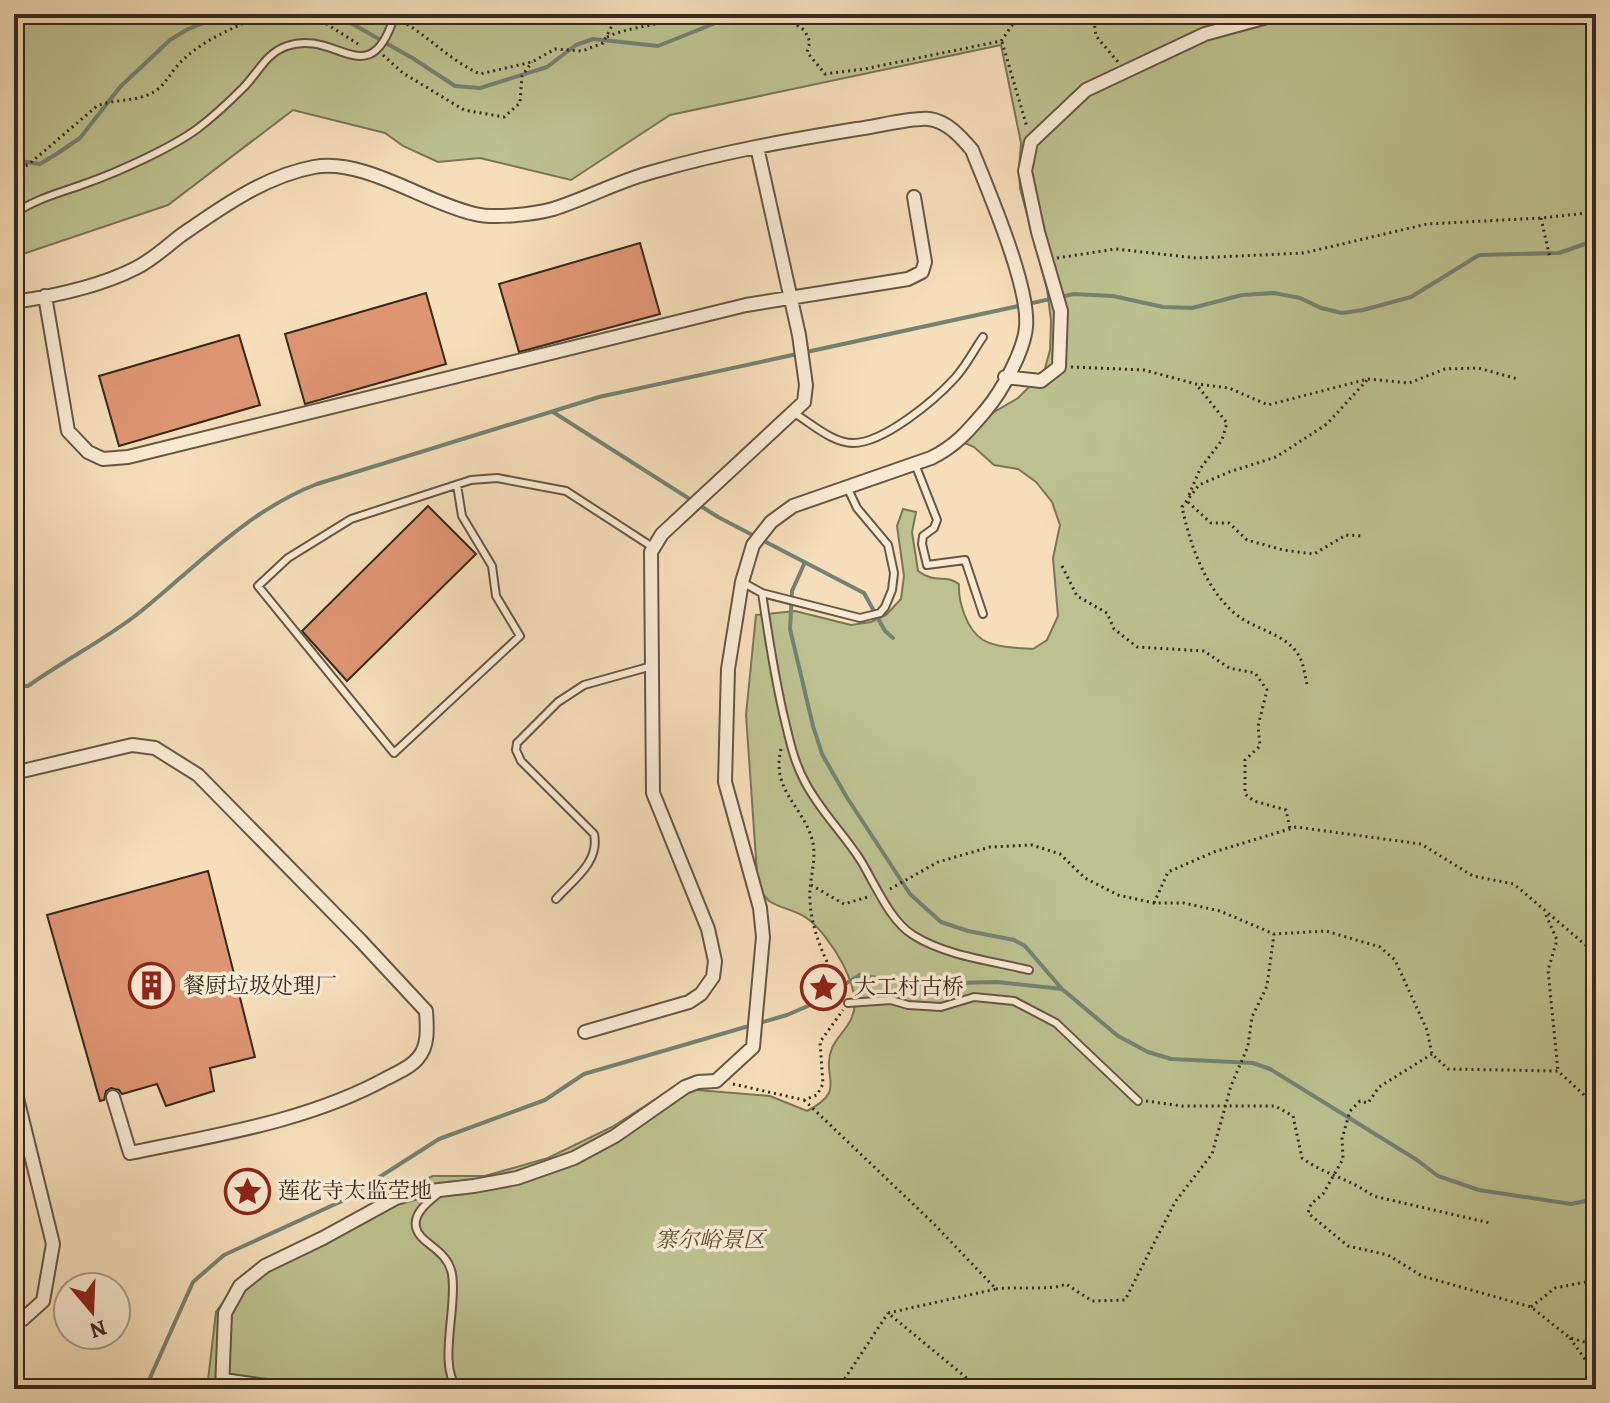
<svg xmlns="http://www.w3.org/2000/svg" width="1610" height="1403" font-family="Alegreya,'Noto Serif SC',serif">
  <rect width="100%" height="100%" fill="#f5deb9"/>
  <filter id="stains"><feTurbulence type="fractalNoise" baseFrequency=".0025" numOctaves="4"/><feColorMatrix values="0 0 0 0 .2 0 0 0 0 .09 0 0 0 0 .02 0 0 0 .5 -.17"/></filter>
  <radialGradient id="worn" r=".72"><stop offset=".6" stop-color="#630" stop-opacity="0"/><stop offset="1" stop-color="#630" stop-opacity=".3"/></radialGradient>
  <path fill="#bcc18f" stroke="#797656" stroke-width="2" d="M14 14H1596V1389H207L216 1312 237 1284 389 1195 433 1176H485L548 1158 612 1127 673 1088 770 1096 807 1111C849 1089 820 1078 832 1048 837 1037 848 1028 852 1017 864 989 830 936 808 919 797 910 781 909 769 901 760 893 759 883 757 873L746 715 756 615 795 611 851 625 871 622 886 615 901 599 904 576 897 526 903 509 916 512 912 532 918 571C937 585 944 573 959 584 958 602 967 630 983 640 997 648 1018 648 1033 649L1047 640 1058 616 1053 558 1060 525 1052 502 1036 482 1018 469 994 465 974 447 951 437 1018 398 1044 372 1050 350 1051 321 1047 289 1020 188 1019 169 1021 143 1001 45 670 115 571 180 480 158 438 162 403 146 385 133 293 110 168 205 14 257Z"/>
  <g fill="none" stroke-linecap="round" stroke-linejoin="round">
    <path stroke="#748272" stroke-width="4" d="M335 14 414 59 455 86 480 88 547 67 576 45 593 39 658 46 738 14
      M14 160 40 164 58 153 80 138 120 87 170 40 188 29 228 14
      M553 412 718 517 864 593 885 631 893 638
      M805 562 792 591 790 629 813 726 822 754 846 796 910 894 941 922 968 931 1014 940 1025 946 1062 989
      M14 686H28C63 661 108 638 140 612 197 566 247 511 317 484L599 397 1074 294 1113 296 1163 307 1192 308 1242 295 1274 293 1300 298 1321 308 1342 313 1363 310 1411 297 1479 255 1559 253 1596 240
      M145 1389 193 1282 224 1255 342 1201 439 1139 545 1100 584 1074 787 1015 808 1006 860 975 912 984 997 982 1062 989 1118 1036 1148 1052 1171 1059 1253 1063 1270 1069 1417 1160 1438 1176 1479 1190 1571 1204 1596 1199"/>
  </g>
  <path fill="#de9573" stroke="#362a1c" stroke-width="2" d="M640 243 660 314 519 352 499 284Z
    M426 293 446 364 305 404 285 334Z
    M239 335 260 405 119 446 99 376Z
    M428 506 476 554 347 681 302 631Z
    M208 871 255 1057 210 1068 214 1091 166 1106 157 1084 122 1094 119 1090 111 1088 106 1091 104 1100 100 1101 47 915Z"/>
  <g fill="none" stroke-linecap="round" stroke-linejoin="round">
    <defs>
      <path id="lane" d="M14 215C30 200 66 191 87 183 118 172 171 148 197 129 213 117 229 102 243 88 258 73 266 53 287 46 336 28 370 97 395 14
        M794 413C811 423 832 443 853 443 884 443 935 400 955 378 966 366 974 350 983 337
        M915 464 937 520 934 528 923 536 922 544 927 565 965 560 983 614
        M457 485 462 516 492 566 496 596 520 636 394 753 258 586 288 558 351 519 471 480 497 478 566 491 654 548
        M742 582 762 593C768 634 774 673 783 713 789 737 793 760 805 782 820 811 844 834 861 861 875 884 890 921 913 935 946 956 992 961 1029 970
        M762 593 860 618 880 613 885 607 892 590 894 573 888 545 857 508 848 489
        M556 899C573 880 600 862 594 834L521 761 516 750 517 743 558 702 584 685 652 666
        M848 1003 891 1000 908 1005 941 1007 974 997 1014 1001 1056 1023 1138 1101
        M439 1193C429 1201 413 1213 416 1227 419 1244 447 1248 452 1274 458 1306 437 1366 458 1389
        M224 1377 310 1389"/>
      <path id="street" d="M45 296 68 431 88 452 103 459 128 457 746 305 908 279 922 272 925 262 914 197
        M14 302C55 296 99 287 136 268 152 260 166 247 180 236 220 208 265 176 314 167 365 158 425 203 475 214 494 219 535 214 553 209 588 198 620 180 656 171 722 152 790 140 857 129 874 127 914 117 929 119 947 121 961 137 972 150 988 190 1030 287 1026 327 1024 351 1002 391 986 410 969 430 956 446 931 458L793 506 771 522 753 545 742 582 728 669 725 782 760 908 763 937 753 1047 716 1081 698 1082 685 1087 615 1136 574 1158 517 1178 474 1186 413 1193 396 1198 323 1238 265 1266 240 1286 225 1313 222 1389
        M1005 377 1041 381 1059 367 1061 311 1038 232 1025 171 1031 142 1086 90 1205 34 1278 14
        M14 773 132 745 155 748 198 775 360 940 426 1011C427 1026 429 1046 418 1058 411 1067 397 1073 387 1078 309 1121 216 1135 130 1153L113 1097
        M585 1032 689 1002 701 994 713 977 715 961 708 929 653 793 651 552 662 534 804 402 806 385 799 335 757 147
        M14 1086 53 1244 43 1301 23 1319 14 1321"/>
    </defs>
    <use href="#lane" stroke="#665743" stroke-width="10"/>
    <use href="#street" stroke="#665743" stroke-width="16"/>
    <path stroke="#362a1c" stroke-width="3" stroke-dasharray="2 4" stroke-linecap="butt" d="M311 14 358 44
      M764 14 761 18C779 24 787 16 805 31L810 42 807 52 825 74 864 69 1001 41 1020 14
      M1093 14 1096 36 1118 62
      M402 21C429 37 451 61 480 74L532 62 555 49 582 51 603 43 618 14
      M607 37C633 25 663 26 690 14
      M1002 42 1027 127
      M383 55 403 73 464 110 504 117 520 103 522 76 532 62
      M14 168 28 165 97 106C116 98 138 103 157 90 166 83 170 74 177 66 199 41 235 27 265 14
      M1541 218 1550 258
      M1057 258 1116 249 1196 258 1304 253 1427 224 1541 218 1596 212
      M1071 367 1144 370 1196 384 1229 388 1268 405 1368 379 1409 383 1445 369 1478 368 1518 379
      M1189 495 1200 469 1222 440 1227 423 1196 384
      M1188 502 1211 523H1229L1247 540 1283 550 1314 554 1346 535 1363 536
      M1062 566 1077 596 1107 613 1114 629 1137 647 1204 651 1229 668 1255 673 1267 690 1258 726 1260 746 1245 760V794L1254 801 1286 810 1290 829
      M1307 684C1305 676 1304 667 1301 660 1289 632 1253 631 1232 611 1204 585 1190 544 1182 507L1199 485 1229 472 1276 457 1327 424 1368 379
      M781 749C771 790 802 805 812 839 818 860 808 880 810 901 812 935 827 963 843 993
      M811 885 844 904 871 896
      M890 889 938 862 990 847 1032 845 1060 854 1085 878 1118 895 1154 903H1184L1220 911 1274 934 1326 931 1380 947 1395 960 1427 1030 1432 1054 1448 1069 1558 1071 1596 1106
      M1154 903 1168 872 1214 852 1296 827 1421 844 1473 876 1514 884 1596 954
      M1546 915 1557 940 1548 970 1558 1071
      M1432 1054 1379 1087 1368 1103 1360 1101 1350 1111 1342 1139 1343 1159 1323 1194 1311 1204 1308 1213 1348 1246 1388 1255 1422 1276 1531 1307 1570 1338 1596 1345
      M733 1084 804 1100 817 1095 823 1084 820 1042 843 1010
      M804 1100 934 1224 996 1289 888 1313 980 1389
      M1146 1101 1182 1106H1275L1293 1116 1302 1158C1325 1175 1351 1179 1373 1196L1490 1223
      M996 1289C1016 1286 1052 1291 1066 1284L1092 1301 1125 1300 1175 1202 1212 1154 1231 1086 1248 1046 1252 1017 1267 986 1274 934
      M1531 1307 1555 1288 1596 1280
      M1570 1338 1596 1375
      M838 1389 888 1313"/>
    <use href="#lane" stroke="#f8ead2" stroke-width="6"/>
    <use href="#street" stroke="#f8ead2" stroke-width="12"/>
  </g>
  <defs>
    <symbol id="building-ring" viewBox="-11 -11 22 22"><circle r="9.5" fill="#f8ead2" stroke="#8f2418" stroke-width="1.5"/><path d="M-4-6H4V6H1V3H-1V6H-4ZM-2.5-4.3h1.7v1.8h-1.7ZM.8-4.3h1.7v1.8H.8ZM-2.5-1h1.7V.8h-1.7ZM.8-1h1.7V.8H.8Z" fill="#8f2418"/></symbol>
    <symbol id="sight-ring" viewBox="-11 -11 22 22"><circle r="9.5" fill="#f8ead2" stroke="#8f2418" stroke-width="1.5"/><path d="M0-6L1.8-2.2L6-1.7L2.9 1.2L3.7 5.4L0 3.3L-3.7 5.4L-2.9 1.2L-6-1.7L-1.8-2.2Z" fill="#8f2418"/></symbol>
  </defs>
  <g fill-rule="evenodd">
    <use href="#building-ring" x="126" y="960" width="51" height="51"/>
    <use href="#sight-ring" x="798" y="962" width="51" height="51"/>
    <use href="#sight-ring" x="222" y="1166" width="51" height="51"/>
  </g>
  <g text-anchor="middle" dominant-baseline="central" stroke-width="7" stroke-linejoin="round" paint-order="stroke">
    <g font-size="22" fill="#362a1c" stroke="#f8ead2" text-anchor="start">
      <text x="183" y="986">餐厨垃圾处理厂</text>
      <text x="854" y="987">大工村古桥</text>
      <text x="278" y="1191">莲花寺太监茔地</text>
    </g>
    <g font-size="22" font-style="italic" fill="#585039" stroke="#f8ead2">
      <text x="710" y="1240">寨尔峪景区</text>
    </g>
  </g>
  <rect width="1610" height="1403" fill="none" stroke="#f5deb9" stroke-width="48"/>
  <rect x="16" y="16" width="1578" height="1371" fill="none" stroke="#362a1c" stroke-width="4"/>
  <rect x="24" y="24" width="1562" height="1355" fill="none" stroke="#362a1c" stroke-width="2"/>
  <g transform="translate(92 1311) rotate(161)"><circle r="38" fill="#f8ead2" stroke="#aa9d89" stroke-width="2"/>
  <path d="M0-6L14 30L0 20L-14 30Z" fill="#8f2418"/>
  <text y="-12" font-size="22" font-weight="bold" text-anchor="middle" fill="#362a1c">N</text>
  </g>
  <rect width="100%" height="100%" filter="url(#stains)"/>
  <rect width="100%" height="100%" fill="url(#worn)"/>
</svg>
